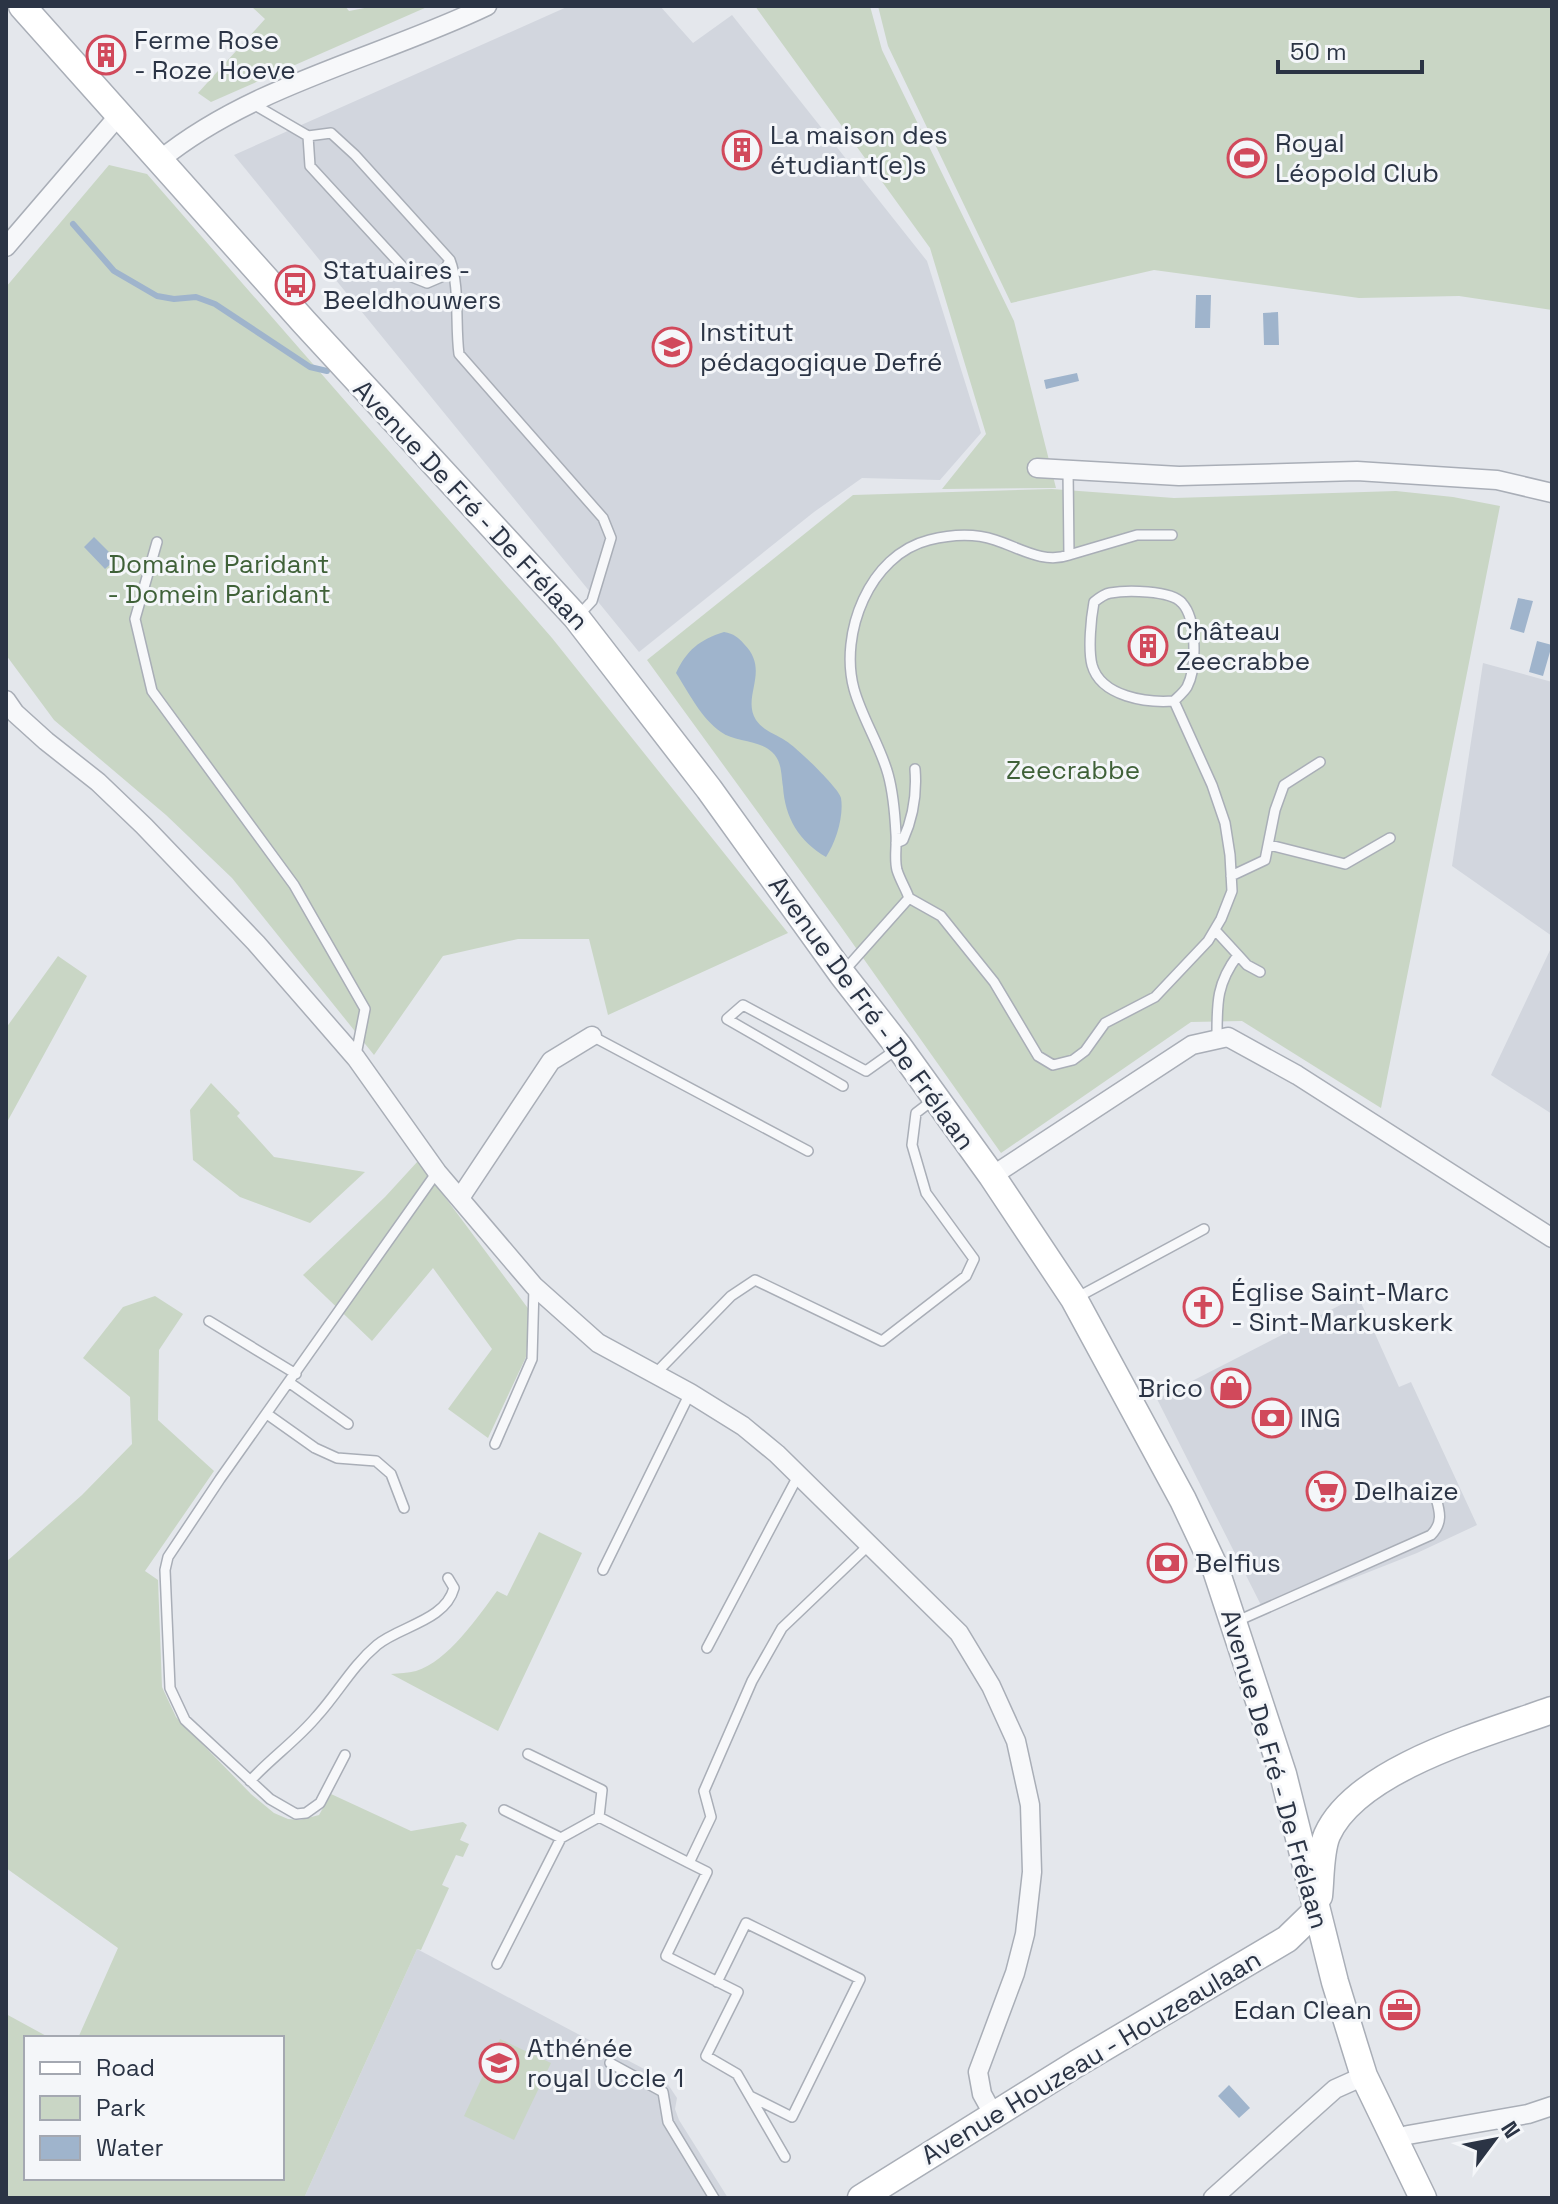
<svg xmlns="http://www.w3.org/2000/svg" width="1558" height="2204" font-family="'Space Grotesk',sans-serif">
  <rect width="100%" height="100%" fill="#e4e7ec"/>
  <path fill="#d2d6de" d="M569 6H660L693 43 732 15 927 261 981 433 940 480 862 478 814 512 639 652 234 155Z
    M1483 663 1552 682V936L1452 866Z
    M1552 946V1114L1491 1075Z
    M1358 1296 1399 1387 1411 1382 1477 1525 1417 1553 1265 1613 1157 1399Z
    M417 1949 665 2080 677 2098 675 2109 679 2120 728 2198H304Z"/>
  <path fill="#c9d6c5" d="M251 6H345L349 11 375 6 427 7 211 102 198 93 265 19Z
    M755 6H870L882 50 1014 321 1056 488 942 489 986 434 930 248Z
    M878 6H1552V310L1459 296 1359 298 1154 270 1011 303 888 46Z
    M109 165 147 174 552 638 788 933 608 1015 589 939H518L443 956 374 1055 232 878 166 815 54 720 6 655V287Z
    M1052 489 1174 498 1396 491 1453 497 1500 506 1381 1108 1242 1021 1191 1022 1001 1153 839 924 647 660 853 495Z
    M58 956 87 976 6 1124V1028Z
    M211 1083 240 1113 237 1116 274 1157 365 1172 310 1223 240 1197 193 1160 190 1110Z
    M418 1161 530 1311 526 1357 488 1438 448 1409 492 1349 433 1268 372 1341 303 1275 385 1197Z
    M155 1296 183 1314 159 1350 158 1420 214 1471 145 1571 158 1580 162 1687 176 1717 251 1794 274 1813 288 1819 300 1820 319 1815 331 1794 411 1831 463 1822 467 1825 460 1840 469 1844 463 1857 456 1855 442 1885 449 1888 421 1950 417 1949 304 2198H6V2014L50 2038H26V2178H282V2038H78L118 1948 6 1868V1562L82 1495 132 1444 130 1397 83 1358 123 1307Z
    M539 1532 582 1553 498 1731 391 1674C399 1673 408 1673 416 1671 448 1661 478 1617 497 1591L507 1596Z
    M500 2039 551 2063 514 2140 464 2116Z"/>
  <path fill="#9fb4cc" d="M1196 295H1211L1210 328H1195Z
    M1278 312 1279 345H1264L1263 313Z
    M1077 373 1079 381 1046 389 1044 380Z
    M94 537 116 559 105 569 84 547Z
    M1518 598 1533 601 1524 633 1510 629Z
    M724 632C734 634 738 637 744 644 771 671 741 696 756 720 765 732 774 733 786 741 796 747 839 788 841 798 844 816 836 842 826 857 799 841 785 818 783 787 781 774 782 761 772 752 760 740 734 742 721 732 701 718 689 693 676 673 687 650 699 640 724 632Z
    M1537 641 1552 645 1543 676 1529 672Z
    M1229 2085 1250 2108 1239 2118 1218 2096Z"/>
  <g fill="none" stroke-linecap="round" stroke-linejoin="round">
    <path stroke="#9fb4cc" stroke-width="6" d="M73 224 114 271 157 296 174 299 196 297 215 304 310 367 327 371"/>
    <defs>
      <path id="lane" d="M253 104 308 136 331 133 355 155 450 260C460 286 455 325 459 354L603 518 611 538 592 601 579 615
        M308 136 310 166 412 277 427 283 441 277 450 260
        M157 542 135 619 152 691 294 885 365 1009 356 1055
        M1069 555 1137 535H1172
        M896 843 903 840C913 818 917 794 915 769
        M1270 845 1345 864 1390 838
        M1231 876 1265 860 1275 810 1284 785 1320 762
        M909 898 941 916 994 982 1038 1056 1053 1065 1073 1060 1085 1051 1105 1023 1155 997 1208 941 1221 919 1232 891 1230 855 1225 823 1212 785 1174 701C1178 697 1184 692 1187 687 1197 668 1197 619 1182 603 1171 590 1126 590 1110 593 1104 594 1099 598 1094 602 1091 618 1088 649 1092 665 1101 697 1147 703 1174 701
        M1215 930 1238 955C1216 984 1217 1004 1217 1039
        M1238 955 1247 965 1260 972
        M844 971 909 898C906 889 900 880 897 870 894 859 897 846 896 834 895 815 893 792 888 774 880 745 862 718 854 689 839 634 869 555 929 540 949 535 974 533 995 540 1020 548 1043 564 1069 555L1068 470
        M592 1036 808 1151
        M843 1086 727 1019 743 1005 866 1071 897 1049
        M1076 1298 1204 1229
        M209 1321 296 1374
        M655 1374 731 1296 755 1280 882 1341 966 1276 974 1259 926 1193 912 1145 916 1113 933 1100
        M290 1383 348 1424
        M267 1414 315 1448 337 1458 376 1461 391 1474 404 1508
        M495 1444 532 1359 534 1287
        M603 1570 690 1393
        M1235 1622 1431 1535C1443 1523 1440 1512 1436 1498
        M707 1648 798 1476
        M528 1754 602 1790 599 1817 689 1863 711 1817 704 1791 752 1681 782 1628 870 1544
        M345 1755 320 1803 306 1813 296 1814 270 1799 185 1720 170 1688 165 1570 168 1557 220 1479 437 1172
        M250 1781C271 1758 297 1740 317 1716 338 1693 352 1666 377 1645 400 1626 445 1621 454 1588L448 1578
        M504 1810 561 1838 599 1817
        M689 1863 707 1872 666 1956 738 1992 706 2056 737 2074 785 2157
        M497 1964 561 1838
        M717 1982 746 1923 860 1979 792 2117 750 2096
        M610 2063 663 2092 668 2122 714 2198"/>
      <path id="street" d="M160 160C252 85 381 57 487 6
        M6 247 120 114
        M1037 468 1179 476 1357 471 1497 480 1552 493
        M6 700 15 713 46 741 98 782 144 826 256 943 356 1058 437 1172 534 1286 598 1343 690 1393 743 1426 777 1454 959 1633 991 1686 1016 1741 1030 1805 1032 1872 1025 1934 1015 1973 978 2072 982 2094 993 2114
        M992 1176 1192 1045 1228 1037 1297 1075 1552 1238
        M460 1198 551 1061 592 1036
        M1394 2140 1408 2135 1528 2114 1552 2106
        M1213 2198 1335 2089 1364 2076"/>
      <path id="secondary" d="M22 6 304 322 576 617 709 789 842 974 899 1047 992 1176 1074 1299 1183 1500 1216 1570 1283 1774 1335 1982 1354 2044 1364 2076 1423 2198
        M1319 1896C1321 1878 1320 1852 1327 1835 1357 1768 1488 1733 1552 1710
        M861 2198 1076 2064 1287 1939 1317 1910"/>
    </defs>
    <use href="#lane" stroke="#a9aeb7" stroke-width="12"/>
    <use href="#street" stroke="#a9aeb7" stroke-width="21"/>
    <use href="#secondary" stroke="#a9aeb7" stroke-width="29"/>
    <use href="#lane" stroke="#f7f8fa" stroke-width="9"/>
    <use href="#street" stroke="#f7f8fa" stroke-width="18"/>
    <use href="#secondary" stroke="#fff" stroke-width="26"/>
  </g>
  <defs>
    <symbol id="building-ring" viewBox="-11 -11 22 22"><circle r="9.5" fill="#f4f6f9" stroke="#d1495b" stroke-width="1.5"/><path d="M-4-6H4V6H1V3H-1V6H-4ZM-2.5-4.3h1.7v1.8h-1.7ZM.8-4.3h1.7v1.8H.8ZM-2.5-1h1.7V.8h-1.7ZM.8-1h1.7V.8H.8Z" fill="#d1495b"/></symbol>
    <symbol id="stadium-ring" viewBox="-11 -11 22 22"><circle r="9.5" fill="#f4f6f9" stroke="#d1495b" stroke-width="1.5"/><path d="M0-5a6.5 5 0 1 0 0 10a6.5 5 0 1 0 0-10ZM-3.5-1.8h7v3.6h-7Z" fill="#d1495b"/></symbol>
    <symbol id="bus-ring" viewBox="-11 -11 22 22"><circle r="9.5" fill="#f4f6f9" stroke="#d1495b" stroke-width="1.5"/><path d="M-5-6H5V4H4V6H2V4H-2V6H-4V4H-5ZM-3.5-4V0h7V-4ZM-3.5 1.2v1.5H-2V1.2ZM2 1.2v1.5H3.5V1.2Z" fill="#d1495b"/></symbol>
    <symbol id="university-ring" viewBox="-11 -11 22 22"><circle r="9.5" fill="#f4f6f9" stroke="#d1495b" stroke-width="1.5"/><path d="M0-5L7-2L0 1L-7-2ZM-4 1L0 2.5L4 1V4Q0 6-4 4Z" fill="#d1495b"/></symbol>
    <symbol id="church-ring" viewBox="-11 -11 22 22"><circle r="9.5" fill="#f4f6f9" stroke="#d1495b" stroke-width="1.5"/><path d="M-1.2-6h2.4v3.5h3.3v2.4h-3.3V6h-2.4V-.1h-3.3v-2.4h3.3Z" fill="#d1495b"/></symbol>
    <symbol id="shop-ring" viewBox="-11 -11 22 22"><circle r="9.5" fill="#f4f6f9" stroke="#d1495b" stroke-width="1.5"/><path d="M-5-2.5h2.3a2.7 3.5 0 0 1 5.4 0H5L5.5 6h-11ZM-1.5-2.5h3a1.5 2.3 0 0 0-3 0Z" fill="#d1495b"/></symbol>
    <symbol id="bank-ring" viewBox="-11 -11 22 22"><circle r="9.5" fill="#f4f6f9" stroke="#d1495b" stroke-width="1.5"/><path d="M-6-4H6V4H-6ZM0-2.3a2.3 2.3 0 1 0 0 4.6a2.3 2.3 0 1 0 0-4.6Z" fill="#d1495b"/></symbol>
    <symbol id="supermarket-ring" viewBox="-11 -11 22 22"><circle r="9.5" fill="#f4f6f9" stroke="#d1495b" stroke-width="1.5"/><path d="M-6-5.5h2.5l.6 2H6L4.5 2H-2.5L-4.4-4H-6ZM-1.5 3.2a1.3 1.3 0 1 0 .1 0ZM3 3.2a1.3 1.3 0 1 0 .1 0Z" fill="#d1495b"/></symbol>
    <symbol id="office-ring" viewBox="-11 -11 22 22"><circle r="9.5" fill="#f4f6f9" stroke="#d1495b" stroke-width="1.5"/><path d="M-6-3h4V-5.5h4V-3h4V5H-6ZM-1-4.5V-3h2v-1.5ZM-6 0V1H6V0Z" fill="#d1495b"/></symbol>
    <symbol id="school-ring" viewBox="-11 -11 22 22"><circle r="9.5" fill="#f4f6f9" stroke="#d1495b" stroke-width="1.5"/><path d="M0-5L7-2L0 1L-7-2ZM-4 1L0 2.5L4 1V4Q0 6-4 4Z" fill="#d1495b"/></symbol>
  </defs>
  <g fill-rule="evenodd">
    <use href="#building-ring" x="84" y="33" width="44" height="44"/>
    <use href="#building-ring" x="720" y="128" width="44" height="44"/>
    <use href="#stadium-ring" x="1225" y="136" width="44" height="44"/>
    <use href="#bus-ring" x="273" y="263" width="44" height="44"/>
    <use href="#university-ring" x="650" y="325" width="44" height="44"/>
    <use href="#building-ring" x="1126" y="624" width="44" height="44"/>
    <use href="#church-ring" x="1181" y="1285" width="44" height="44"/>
    <use href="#shop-ring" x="1209" y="1366" width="44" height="44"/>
    <use href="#bank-ring" x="1250" y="1396" width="44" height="44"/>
    <use href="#supermarket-ring" x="1304" y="1469" width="44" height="44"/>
    <use href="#bank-ring" x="1145" y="1541" width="44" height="44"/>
    <use href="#office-ring" x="1378" y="1988" width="44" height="44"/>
    <use href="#school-ring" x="477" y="2041" width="44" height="44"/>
  </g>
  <g text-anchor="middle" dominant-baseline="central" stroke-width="6" stroke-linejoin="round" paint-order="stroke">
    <g font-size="26" fill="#2b3445" stroke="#f4f6f9" text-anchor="start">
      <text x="134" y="40">Ferme Rose<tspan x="134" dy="30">- Roze Hoeve</tspan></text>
      <text x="770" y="135">La maison des<tspan x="770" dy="30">étudiant(e)s</tspan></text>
      <text x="1275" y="143">Royal<tspan x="1275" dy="30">Léopold Club</tspan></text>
      <text x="323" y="270">Statuaires -<tspan x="323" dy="30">Beeldhouwers</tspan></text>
      <text x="700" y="332">Institut<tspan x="700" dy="30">pédagogique Defré</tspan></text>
      <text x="1176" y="631">Château<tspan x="1176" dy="30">Zeecrabbe</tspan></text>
      <text x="1231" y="1292">Église Saint-Marc<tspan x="1231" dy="30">- Sint-Markuskerk</tspan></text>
      <text x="1203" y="1388" text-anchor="end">Brico</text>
      <text x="1300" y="1418">ING</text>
      <text x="1354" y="1491">Delhaize</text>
      <text x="1195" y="1563">Belfius</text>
      <text x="1372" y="2010" text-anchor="end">Edan Clean</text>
      <text x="527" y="2048">Athénée<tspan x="527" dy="30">royal Uccle 1</tspan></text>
    </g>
    <g font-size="26" fill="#2b3445" stroke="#f4f6f9">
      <text transform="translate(471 505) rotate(47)">Avenue De Fré - De Frélaan</text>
      <text transform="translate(872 1013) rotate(54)">Avenue De Fré - De Frélaan</text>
      <text transform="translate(1275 1769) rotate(74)">Avenue De Fré - De Frélaan</text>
      <text transform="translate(1091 2057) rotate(-31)">Avenue Houzeau - Houzeaulaan</text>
    </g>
    <g font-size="26" fill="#3f6138" stroke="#f4f6f9">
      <text x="219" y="564">Domaine Paridant<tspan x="219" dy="30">- Domein Paridant</tspan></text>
      <text x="1073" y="770">Zeecrabbe</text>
    </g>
  </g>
  <rect width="1558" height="2204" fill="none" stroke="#2b3445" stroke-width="16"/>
  <rect x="24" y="2036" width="260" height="144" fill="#f4f6f9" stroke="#a4a8b1" stroke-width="2"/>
  <rect x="40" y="2062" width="40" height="12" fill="#ffffff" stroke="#a4a8b1" stroke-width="2"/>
  <text x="96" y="2076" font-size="24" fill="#2b3445">Road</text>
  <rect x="40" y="2096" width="40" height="24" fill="#c9d6c5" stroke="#a4a8b1" stroke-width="2"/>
  <text x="96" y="2116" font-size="24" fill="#2b3445">Park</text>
  <rect x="40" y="2136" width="40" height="24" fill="#9fb4cc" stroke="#a4a8b1" stroke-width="2"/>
  <text x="96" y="2156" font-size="24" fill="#2b3445">Water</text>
  <g transform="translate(1494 2140) rotate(58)" stroke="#f4f6f9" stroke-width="6" paint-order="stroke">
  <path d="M0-6L14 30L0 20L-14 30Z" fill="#2b3445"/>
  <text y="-12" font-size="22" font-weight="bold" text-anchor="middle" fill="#2b3445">N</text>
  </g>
  <path d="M1278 60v12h144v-12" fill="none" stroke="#2b3445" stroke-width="4"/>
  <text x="1290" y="60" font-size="24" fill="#2b3445" stroke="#f4f6f9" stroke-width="6" paint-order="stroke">50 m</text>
</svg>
